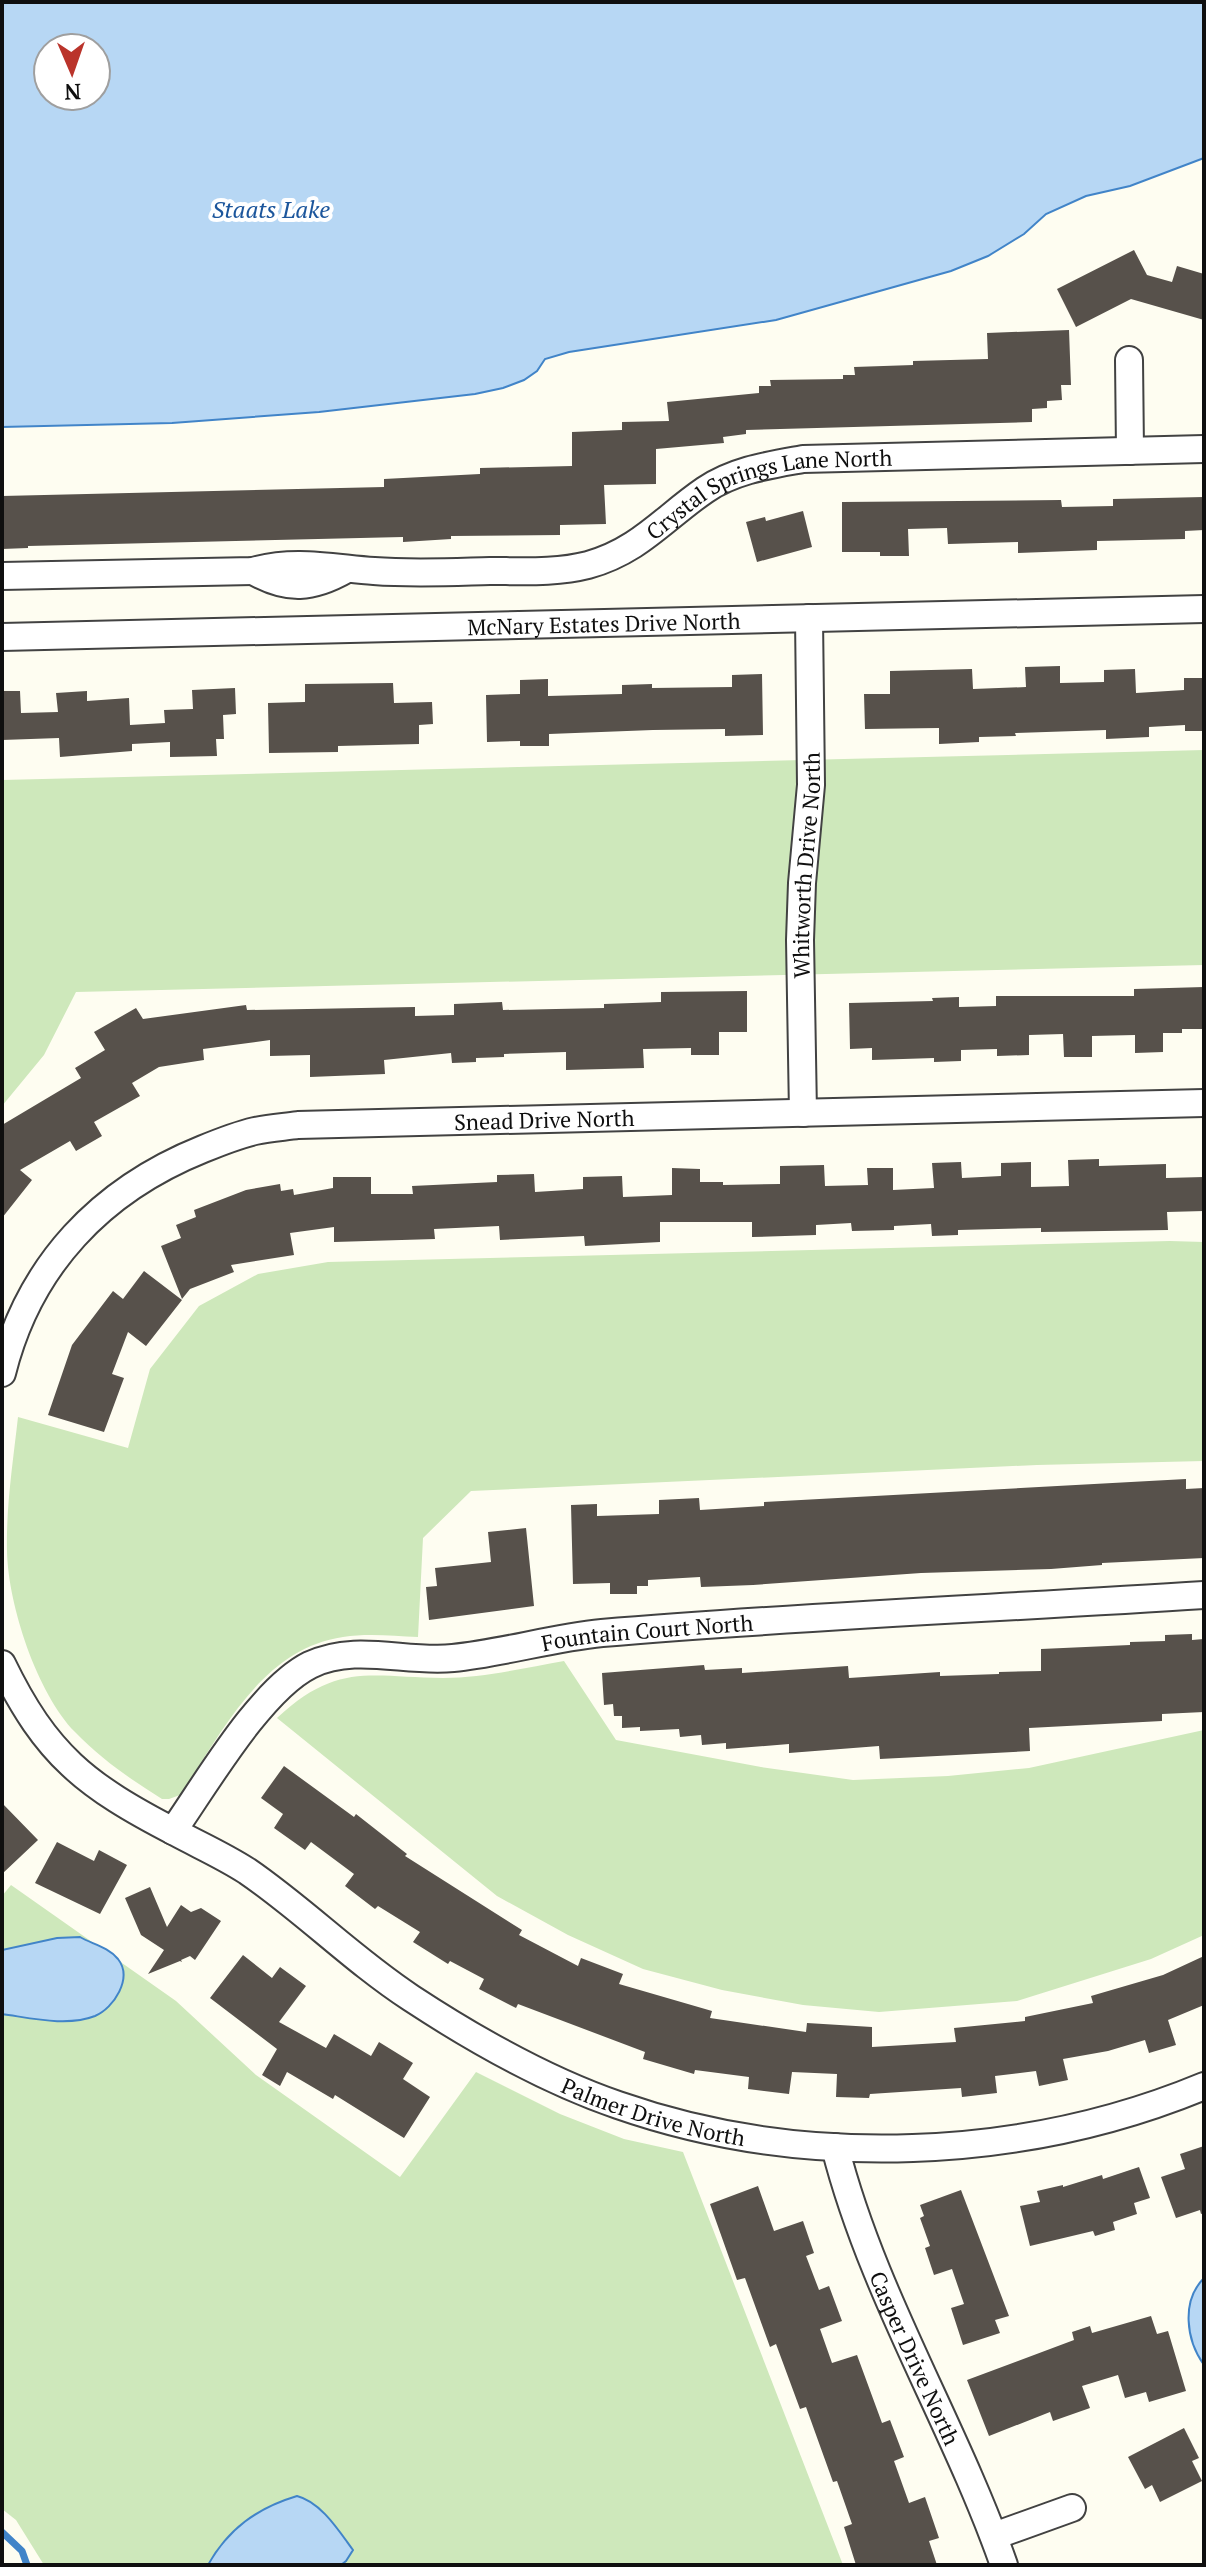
<svg xmlns="http://www.w3.org/2000/svg" width="1206" height="2567" font-family="'PT Serif',serif">
  <rect width="100%" height="100%" fill="#fefdf1"/>
  <path fill="#cee8bb" d="M1204 750V965L76 992 44 1055 2 1106V780Z
    M1170 1241 1204 1242V1461L1037 1465 471 1491 423 1538 418 1637C393 1636 368 1633 343 1637 261 1649 222 1733 180 1795L169 1799H162C130 1779 101 1759 75 1732 37 1693 8 1605 7 1551 6 1506 13 1462 18 1417L128 1448 150 1369 199 1306 258 1274 328 1262Z
    M564 1661 616 1740 761 1767 853 1780 948 1776 1029 1768 1204 1730V1935L1151 1959 1017 2001 879 2012 803 2005 722 1990 643 1969 568 1935 497 1896 277 1718C337 1662 369 1677 443 1678 483 1678 524 1668 564 1661Z
    M11 1885 176 2001 256 2075 400 2177 476 2072 560 2114 624 2139 683 2152 843 2565H44L16 2520 2 2509V1896Z"/>
  <path fill="#b7d7f4" stroke="#4184c8" stroke-width="2" fill-rule="evenodd" d="M2 2H1204V158L1130 186 1086 196 1046 214 1024 234 988 256 951 271 776 320 569 352 545 359 537 371 524 380 503 388 475 394 319 412 172 423 2 427ZM48 48H96V96H48Z
    M80 1937C92 1944 108 1947 118 1959 133 1978 114 2008 95 2016 67 2027 31 2018 2 2014V1950L57 1938Z
    M1204 2278V2365C1186 2340 1181 2301 1204 2278Z
    M297 2496C321 2502 339 2531 353 2550L346 2561 341 2565H208C228 2529 257 2508 297 2496Z"/>
  <g fill="none" stroke-linecap="round" stroke-linejoin="round">
    <path stroke="#4184c8" stroke-width="7" d="M2 2532 22 2551 27 2565"/>
  </g>
  <path fill="#57514b" d="M1134 250 1147 275 1172 282 1177 266 1204 274V320L1131 299 1076 327 1057 289Z
    M1069 330 1071 385H1061L1062 400 1047 401V408L1032 409V422L746 430V434L723 437 724 443 656 449V484L604 485 606 524 560 525V535L451 536V539L403 542V537L28 546V548L2 549V496L384 487V479L480 474V468L572 466V432L622 430V422L669 421 667 402 759 393V386H771L770 380 843 379V375H855L854 367 913 365V361L988 359 987 333Z
    M1204 497V530L1185 531V539L1097 541V550L1018 553V542L948 544 947 528 908 529 909 556H880V552H842V502L1061 500 1062 507 1113 506V499Z
    M803 511 812 547 757 562 746 522 765 517 766 521Z
    M1060 666V683L1104 682V670L1135 669 1136 693 1184 690V678H1204V731H1185V725L1149 727V737L1106 739V730L1015 733 1016 736 979 737V742L939 744V728L865 729 864 694H890V671L972 669 973 689 1026 687 1025 667Z
    M762 674 763 735 725 736V729L653 730 549 734V746H520V741L487 742 486 695 520 694V680L548 679V696L622 694V685L652 684V688L732 687V675Z
    M393 683 394 703 432 702 433 724 419 725V744L338 746V752L269 753 268 703 305 702V684Z
    M235 688 236 714 223 715 224 739H216L217 756 170 757V742L132 744V751L60 757 59 738 2 740V691H20L21 713 58 712 56 693 87 691V701L129 698 130 725 165 723 164 710 193 709 192 690Z
    M1204 987V1029H1182V1033H1163V1052L1135 1053V1035L1092 1036V1057H1064L1063 1034 1029 1035V1055L997 1056V1049L961 1050V1061L934 1062V1058L872 1060V1048L850 1049 849 1003 933 1001 932 998 959 997V1007L996 1006V996H1134V989Z
    M747 991V1032H719V1055H691V1048L643 1049 644 1068 566 1070V1052L504 1054V1057L476 1058V1062L452 1063 451 1053 384 1060 385 1074 310 1077V1055L270 1056V1040L203 1049 204 1060 159 1067 132 1083 140 1096 94 1122 102 1136 76 1151 70 1141 20 1170 32 1180 2 1218V1125L81 1078 75 1068 105 1050 94 1032 136 1008 143 1019 246 1005 247 1010 415 1007V1016L454 1015V1004L502 1002 503 1010 604 1008V1004L661 1002V992Z
    M1099 1159V1166L1166 1164V1178L1204 1177V1211L1167 1212 1168 1230 1041 1232V1228L958 1230V1235L932 1236 931 1224 894 1226V1230L852 1231 851 1223 816 1225V1235L752 1237V1222H660V1242L585 1246 584 1236 500 1240 499 1226 434 1229 435 1239 334 1242V1227L290 1233 294 1255 231 1265 234 1272 190 1289 182 1299 161 1246 181 1238 176 1225 196 1217 194 1210 246 1190 280 1184 281 1191 293 1189 294 1195 333 1188V1177H371V1194H413L412 1186 497 1182V1175L534 1174 535 1192 583 1189V1177L622 1176 623 1197 672 1195V1168L700 1169V1182H723V1185L780 1184V1166L824 1165 825 1186 868 1185 867 1168H893V1190L934 1188 932 1163 961 1162 962 1178 1001 1176V1163L1031 1162V1187L1069 1186 1068 1160Z
    M144 1271 182 1300 146 1346 128 1332 112 1374 124 1378 104 1432 48 1415 72 1345 113 1291 123 1299Z
    M1186 1479V1489L1204 1488V1558L1102 1563V1565L1051 1569 921 1573 753 1585 701 1587 700 1577 648 1580V1586H637V1594H610V1583L573 1584 571 1505 597 1504V1516L659 1514V1500L699 1498 700 1510 764 1506V1502Z
    M526 1528 534 1606 429 1620 426 1587 437 1586 435 1568 491 1562 488 1532Z
    M1192 1634V1640L1204 1639V1712L1162 1714V1721L1029 1728 1030 1751 880 1759 879 1746 789 1753V1744L726 1749V1743L702 1745 701 1735 680 1737 679 1729 640 1731V1727L622 1728V1716H614L613 1704 604 1705 602 1673 704 1665 705 1670 742 1668V1673L848 1666 849 1678 940 1672V1676L999 1674V1672L1041 1671V1649L1130 1645V1642L1165 1641V1635Z
    M284 1766 354 1817 356 1814 407 1854 405 1856 522 1930 519 1935 578 1966 581 1958 623 1974 619 1984 712 2011 710 2018 806 2032 807 2023 872 2027V2047L956 2042 954 2028 1025 2021V2017L1093 2003 1091 1996 1163 1975 1204 1956V2005L1168 2020 1176 2045 1149 2053 1145 2040 1108 2051 1063 2059 1068 2080 1039 2086 1036 2071 995 2076 997 2093 962 2097 961 2088 870 2094 869 2098 836 2097 837 2074 792 2072 789 2094 748 2089 749 2077 695 2070 694 2074 643 2059 645 2052 518 2004 516 2008 479 1989 484 1979 450 1961 448 1964 413 1942 420 1932 378 1906 375 1909 345 1886 354 1874 311 1842 305 1850 274 1828 283 1814 261 1798Z
    M2 1803 38 1840 2 1874Z
    M57 1842 94 1861 99 1850 127 1865 100 1914 35 1883Z
    M150 1887 167 1927 181 1905 191 1912 201 1908 221 1921 195 1960 190 1956 181 1960 182 1962 180 1961 148 1974 164 1950 141 1935 125 1898Z
    M243 1955 272 1978 280 1967 306 1986 279 2022 326 2048 334 2034 371 2056 379 2042 413 2063 403 2079 430 2097 404 2138 335 2095 333 2099 287 2072 280 2086 262 2075 277 2049 210 1998Z
    M1204 2146V2213L1201 2214 1200 2210 1176 2218 1161 2177 1185 2169 1180 2154Z
    M1139 2167 1150 2198 1134 2203 1137 2214 1113 2222 1115 2230 1095 2236 1093 2231 1030 2246 1020 2206 1040 2202 1037 2191 1063 2185V2187L1102 2175 1103 2179Z
    M758 2186 774 2231 803 2221 814 2253 806 2256 819 2290 829 2286 842 2321 820 2329 832 2363 857 2355 882 2423 890 2420 904 2457 894 2461 909 2503 925 2497 939 2538 929 2541 937 2565H856L844 2527 852 2524 837 2481 833 2482 806 2407 800 2409 776 2344 770 2347 745 2278 737 2280 710 2204Z
    M961 2190 1009 2316 995 2320 1000 2333 963 2345 951 2308 964 2304 952 2269 934 2275 925 2248 930 2246 920 2218 924 2216 920 2205Z
    M1151 2316 1157 2334 1168 2331 1186 2391 1149 2402 1146 2392 1125 2398 1118 2375 1082 2386 1090 2408 1053 2421 1050 2412 989 2436 967 2380 1074 2340 1072 2332 1090 2326 1092 2333Z
    M1184 2428 1199 2458 1192 2461 1202 2481 1160 2502 1152 2485 1145 2489 1128 2457Z"/>
  <g fill="none" stroke-linecap="round" stroke-linejoin="round">
    <defs>
      <g id="minor">
        <path d="M1129 360 1130 451"/>
        <path d="M253 571C288 591 312 589 347 569"/>
        <path id="s1" d="M2 576 253 571C294 559 333 568 374 571 413 574 452 572 490 571 522 571 557 573 588 565 639 551 664 518 705 490 734 470 770 465 803 459L1204 449"/>
        <path id="s2" d="M2 637 1204 609"/>
        <path id="s3" d="M803 1113 800 940 802 883 811 785 809 618"/>
        <path id="s4" d="M2 1373C29 1265 101 1190 203 1149 220 1142 238 1135 255 1131 269 1128 284 1127 298 1125L1204 1103"/>
        <path id="s5" d="M2 1664C46 1755 86 1786 175 1832 199 1845 224 1856 247 1871 304 1910 353 1960 411 1998 475 2040 545 2080 618 2105 804 2170 1023 2161 1204 2086"/>
        <path id="s6" d="M173 1831C206 1784 260 1690 310 1665 356 1643 405 1663 453 1658 503 1653 551 1638 602 1633 802 1616 1003 1608 1204 1595"/>
        <path id="s7" d="M835 2147C872 2293 954 2423 1004 2565"/>
        <path d="M994 2536 1072 2508"/>
      </g>
    </defs>
    <use href="#minor" stroke="#424242" stroke-width="30"/>
    <use href="#minor" stroke="#fff" stroke-width="26"/>
  </g>
  <g text-anchor="middle" dominant-baseline="central" stroke-width="8" stroke-linejoin="round" paint-order="stroke">
    <g font-size="22" fill="#0f0f0f" stroke="#fff">
      <text stroke="none"><textPath href="#s1" startOffset="788">Crystal Springs Lane North</textPath></text>
      <text stroke="none"><textPath href="#s2" startOffset="602">McNary Estates Drive North</textPath></text>
      <text stroke="none"><textPath href="#s3" startOffset="248">Whitworth Drive North</textPath></text>
      <text stroke="none"><textPath href="#s4" startOffset="658">Snead Drive North</textPath></text>
      <text stroke="none"><textPath href="#s6" startOffset="558">Fountain Court North</textPath></text>
      <text stroke="none"><textPath href="#s5" startOffset="806">Palmer Drive North</textPath></text>
      <text stroke="none"><textPath href="#s7" startOffset="226">Casper Drive North</textPath></text>
    </g>
    <g font-size="24" font-style="italic" fill="#1c569c" stroke="#fff">
      <text x="271" y="209">Staats Lake</text>
    </g>
  </g>
  <rect width="1206" height="2567" fill="none" stroke="#0f0f0f" stroke-width="8"/>
  <g transform="translate(72 72) rotate(178)"><circle r="38" fill="#ffffff" stroke="#9f9f9f" stroke-width="2"/>
  <path d="M0-6L14 30L0 20L-14 30Z" fill="#ba342b"/>
  <text y="-12" font-size="22" font-weight="bold" text-anchor="middle" fill="#0f0f0f">N</text>
  </g>
</svg>
